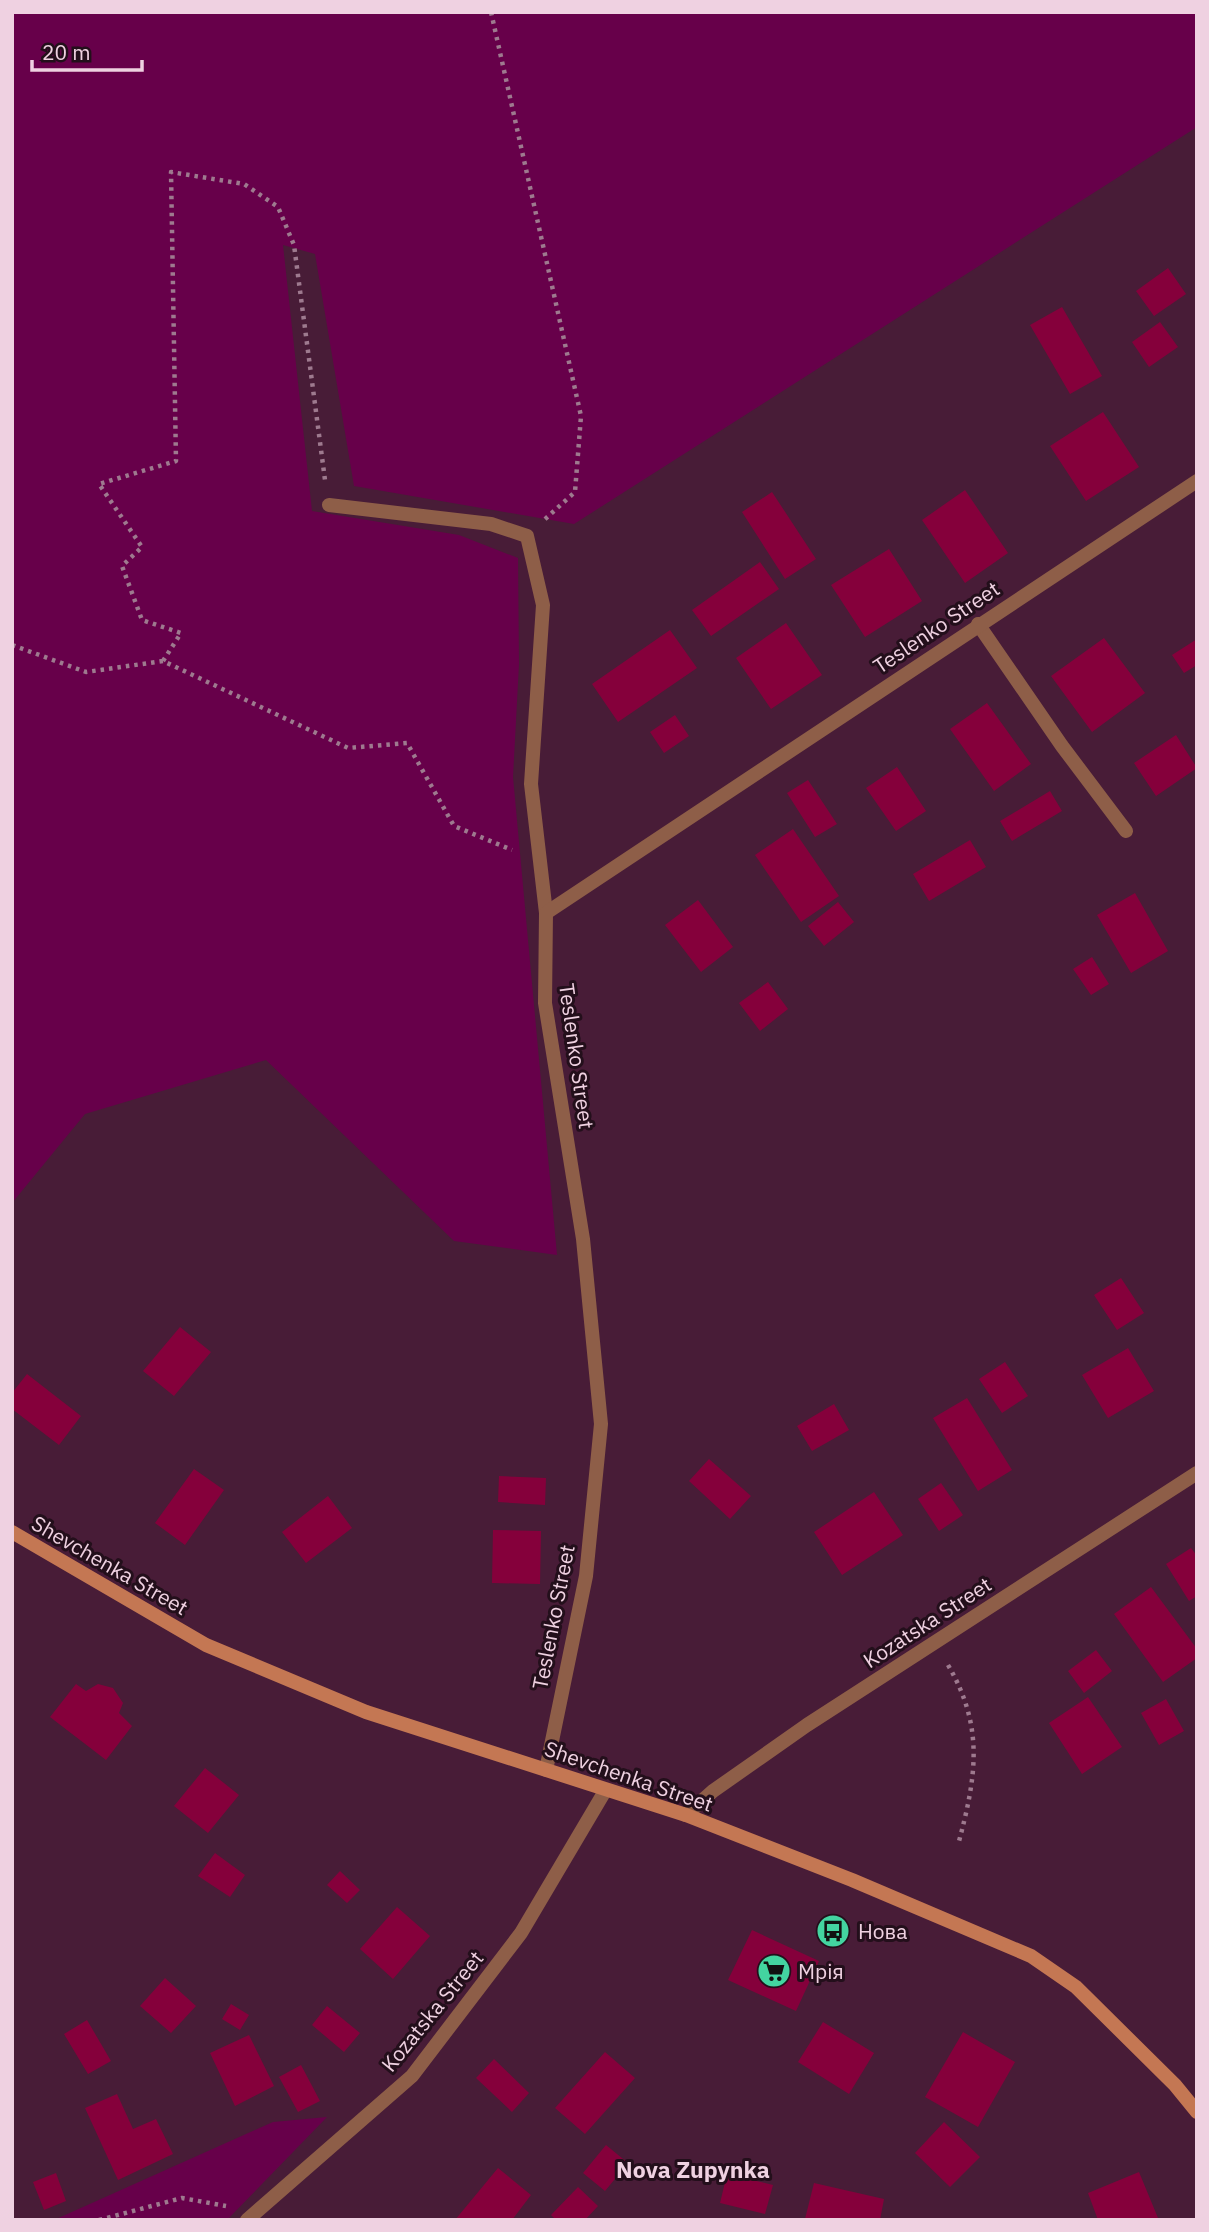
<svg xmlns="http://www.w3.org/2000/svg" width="1209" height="2232" font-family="'IBM Plex Sans',sans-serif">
  <rect width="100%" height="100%" fill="#481c37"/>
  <path fill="#67004a" d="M12 12H1197V127L574 524 354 486 315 254 283 245 312 511 459 535 518 558 519 664 513 777 557 1255 454 1241 266 1060 85 1114 12 1203Z
    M327 2117 227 2220H54L273 2122Z"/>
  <path fill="#85003b" d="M1168 268 1186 294 1154 316 1136 291Z
    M1062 307 1102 376 1070 394 1030 325Z
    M1160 322 1178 347 1149 367 1132 342Z
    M1103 412 1139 467 1086 501 1050 446Z
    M965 490 1008 553 965 583 922 520Z
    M772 492 816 559 785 579 742 512Z
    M889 549 922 601 865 637 831 585Z
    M760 562 779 589 711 636 692 610Z
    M786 623 822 675 771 709 736 658Z
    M670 630 697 668 618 722 592 684Z
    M1104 638 1145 693 1092 732 1051 676Z
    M1197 639V665L1184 673 1172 655Z
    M987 703 1031 764 994 791 950 729Z
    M675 715 689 736 664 753 650 732Z
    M1176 735 1197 768 1156 796 1134 763Z
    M897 767 926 811 896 831 866 788Z
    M808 780 837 824 815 837 787 793Z
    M1050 791 1062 811 1012 841 1000 821Z
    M793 829 839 896 801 922 755 855Z
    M970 840 986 867 929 901 913 874Z
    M1135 893 1168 951 1131 973 1097 915Z
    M698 900 733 947 701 972 665 925Z
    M838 902 854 922 824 946 808 926Z
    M1092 957 1109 984 1091 995 1073 969Z
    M768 982 788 1009 760 1031 739 1003Z
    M1121 1278 1144 1313 1117 1330 1094 1295Z
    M180 1327 211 1352 174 1396 143 1371Z
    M1128 1348 1154 1391 1108 1418 1082 1375Z
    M1005 1362 1028 1396 1002 1413 979 1379Z
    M27 1374 81 1416 59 1445 12 1409V1393Z
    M967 1398 1012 1470 978 1491 933 1418Z
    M834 1404 849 1430 812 1451 797 1426Z
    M709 1459 751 1496 730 1519 689 1481Z
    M194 1469 224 1490 185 1545 155 1523Z
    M499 1476 546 1478 545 1505 498 1502Z
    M941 1483 963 1515 939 1531 918 1499Z
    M874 1492 903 1535 842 1575 814 1532Z
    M328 1496 352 1528 306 1563 282 1532Z
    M493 1530 541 1531 540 1584 492 1583Z
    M1191 1548 1197 1556V1596L1189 1601 1166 1564Z
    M1151 1587 1197 1649V1658L1163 1682 1114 1614Z
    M1096 1650 1112 1671 1084 1693 1068 1671Z
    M76 1684 86 1691 98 1684 113 1688 123 1703 119 1713 132 1726 106 1760 50 1717Z
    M1088 1697 1122 1747 1082 1774 1049 1723Z
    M1166 1699 1184 1731 1159 1745 1141 1713Z
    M205 1768 239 1795 208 1833 174 1806Z
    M215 1853 245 1875 230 1897 198 1876Z
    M340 1871 360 1890 347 1903 327 1885Z
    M397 1907 430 1936 393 1979 360 1949Z
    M752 1930 819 1961 796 2011 728 1980Z
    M165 1978 196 2006 171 2033 140 2006Z
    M231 2004 249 2015 240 2030 222 2019Z
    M327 2006 360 2033 344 2052 312 2025Z
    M87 2020 111 2061 88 2074 64 2034Z
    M823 2022 874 2053 849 2094 798 2062Z
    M963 2032 1015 2062 978 2127 925 2097Z
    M249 2035 274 2086 235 2106 210 2053Z
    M605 2052 635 2078 585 2134 555 2108Z
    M494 2059 529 2093 512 2112 476 2078Z
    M301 2065 320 2101 298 2112 279 2077Z
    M117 2094 133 2129 156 2119 173 2154 118 2180 85 2108Z
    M944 2122 980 2157 950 2187 915 2153Z
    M606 2145 628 2163 605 2191 583 2173Z
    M498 2168 531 2195 512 2220H455Z
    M1139 2172 1158 2218 1098 2220 1088 2193Z
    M56 2173 66 2201 44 2210 33 2182Z
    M727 2174 773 2185 765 2214 720 2203Z
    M814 2183 884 2199 880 2220 805 2219Z
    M578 2187 598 2206 585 2220H556L551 2215Z"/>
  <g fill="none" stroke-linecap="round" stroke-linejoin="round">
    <path stroke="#9e7a8f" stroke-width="4.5" stroke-dasharray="3.5 5" stroke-linecap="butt" d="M491 12 581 416 575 492 544 520
      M12 645 86 672 163 661 348 748 407 743 454 826 512 850
      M163 661 181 633 142 620 122 566 142 547 99 484 176 461 171 172 244 184 278 207 294 245 325 480
      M948 1665C985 1728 976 1778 958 1845
      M99 2220 182 2198 226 2206"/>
    <path stroke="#8e5e48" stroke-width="14" d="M329 505 491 524 527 536 543 605 531 784 546 913
      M978 624 1062 746 1126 831"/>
    <path stroke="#8e5e48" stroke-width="14" d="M546 1770 586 1576 601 1424 583 1239 545 1003 546 913 1197 481
      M686 1815 713 1791 807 1725 1197 1473
      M247 2220 412 2076 521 1933 605 1791"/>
    <path stroke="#c47753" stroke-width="14" d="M12 1532 206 1645 366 1712 686 1815 852 1880 1031 1956 1076 1987 1175 2085 1197 2112"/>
  </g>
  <defs>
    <symbol id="bus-disc" viewBox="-11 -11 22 22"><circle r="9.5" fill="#43d4a0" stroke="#230f1b"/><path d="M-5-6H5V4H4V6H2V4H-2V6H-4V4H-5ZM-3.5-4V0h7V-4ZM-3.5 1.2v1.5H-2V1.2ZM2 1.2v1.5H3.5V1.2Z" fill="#111"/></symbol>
    <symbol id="supermarket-disc" viewBox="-11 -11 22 22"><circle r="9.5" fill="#43d4a0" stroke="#230f1b"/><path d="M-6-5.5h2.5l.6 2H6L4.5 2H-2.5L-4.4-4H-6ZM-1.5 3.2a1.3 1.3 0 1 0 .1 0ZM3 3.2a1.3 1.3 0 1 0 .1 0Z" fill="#111"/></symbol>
  </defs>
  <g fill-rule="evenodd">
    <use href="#bus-disc" x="814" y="1912" width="38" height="38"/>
    <use href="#supermarket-disc" x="755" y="1952" width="38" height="38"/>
  </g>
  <g text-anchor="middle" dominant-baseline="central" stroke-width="6" stroke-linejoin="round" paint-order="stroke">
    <g font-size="21" fill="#efd1e1" stroke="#230f1b">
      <text transform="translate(936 627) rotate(-34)">Teslenko Street</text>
      <text transform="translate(577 1056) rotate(82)">Teslenko Street</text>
      <text transform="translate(110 1565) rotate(30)">Shevchenka Street</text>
      <text transform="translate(553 1617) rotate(-79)">Teslenko Street</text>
      <text transform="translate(927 1622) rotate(-33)">Kozatska Street</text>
      <text transform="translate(629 1776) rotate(19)">Shevchenka Street</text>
      <text transform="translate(432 2011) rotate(-51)">Kozatska Street</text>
    </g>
    <g font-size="21" fill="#efd1e1" stroke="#230f1b" text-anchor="start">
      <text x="858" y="1931">Нова</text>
      <text x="798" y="1971">Мрія</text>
    </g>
    <g font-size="23" font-weight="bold" fill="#efd1e1" stroke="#230f1b">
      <text x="693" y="2169">Nova Zupynka</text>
    </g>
  </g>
  <rect width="1209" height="2232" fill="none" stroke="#efd1e1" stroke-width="28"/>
  <path d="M32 60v10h110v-10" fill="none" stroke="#efd1e1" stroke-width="3.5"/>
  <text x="42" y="60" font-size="21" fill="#efd1e1" stroke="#230f1b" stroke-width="5" paint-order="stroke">20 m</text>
</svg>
